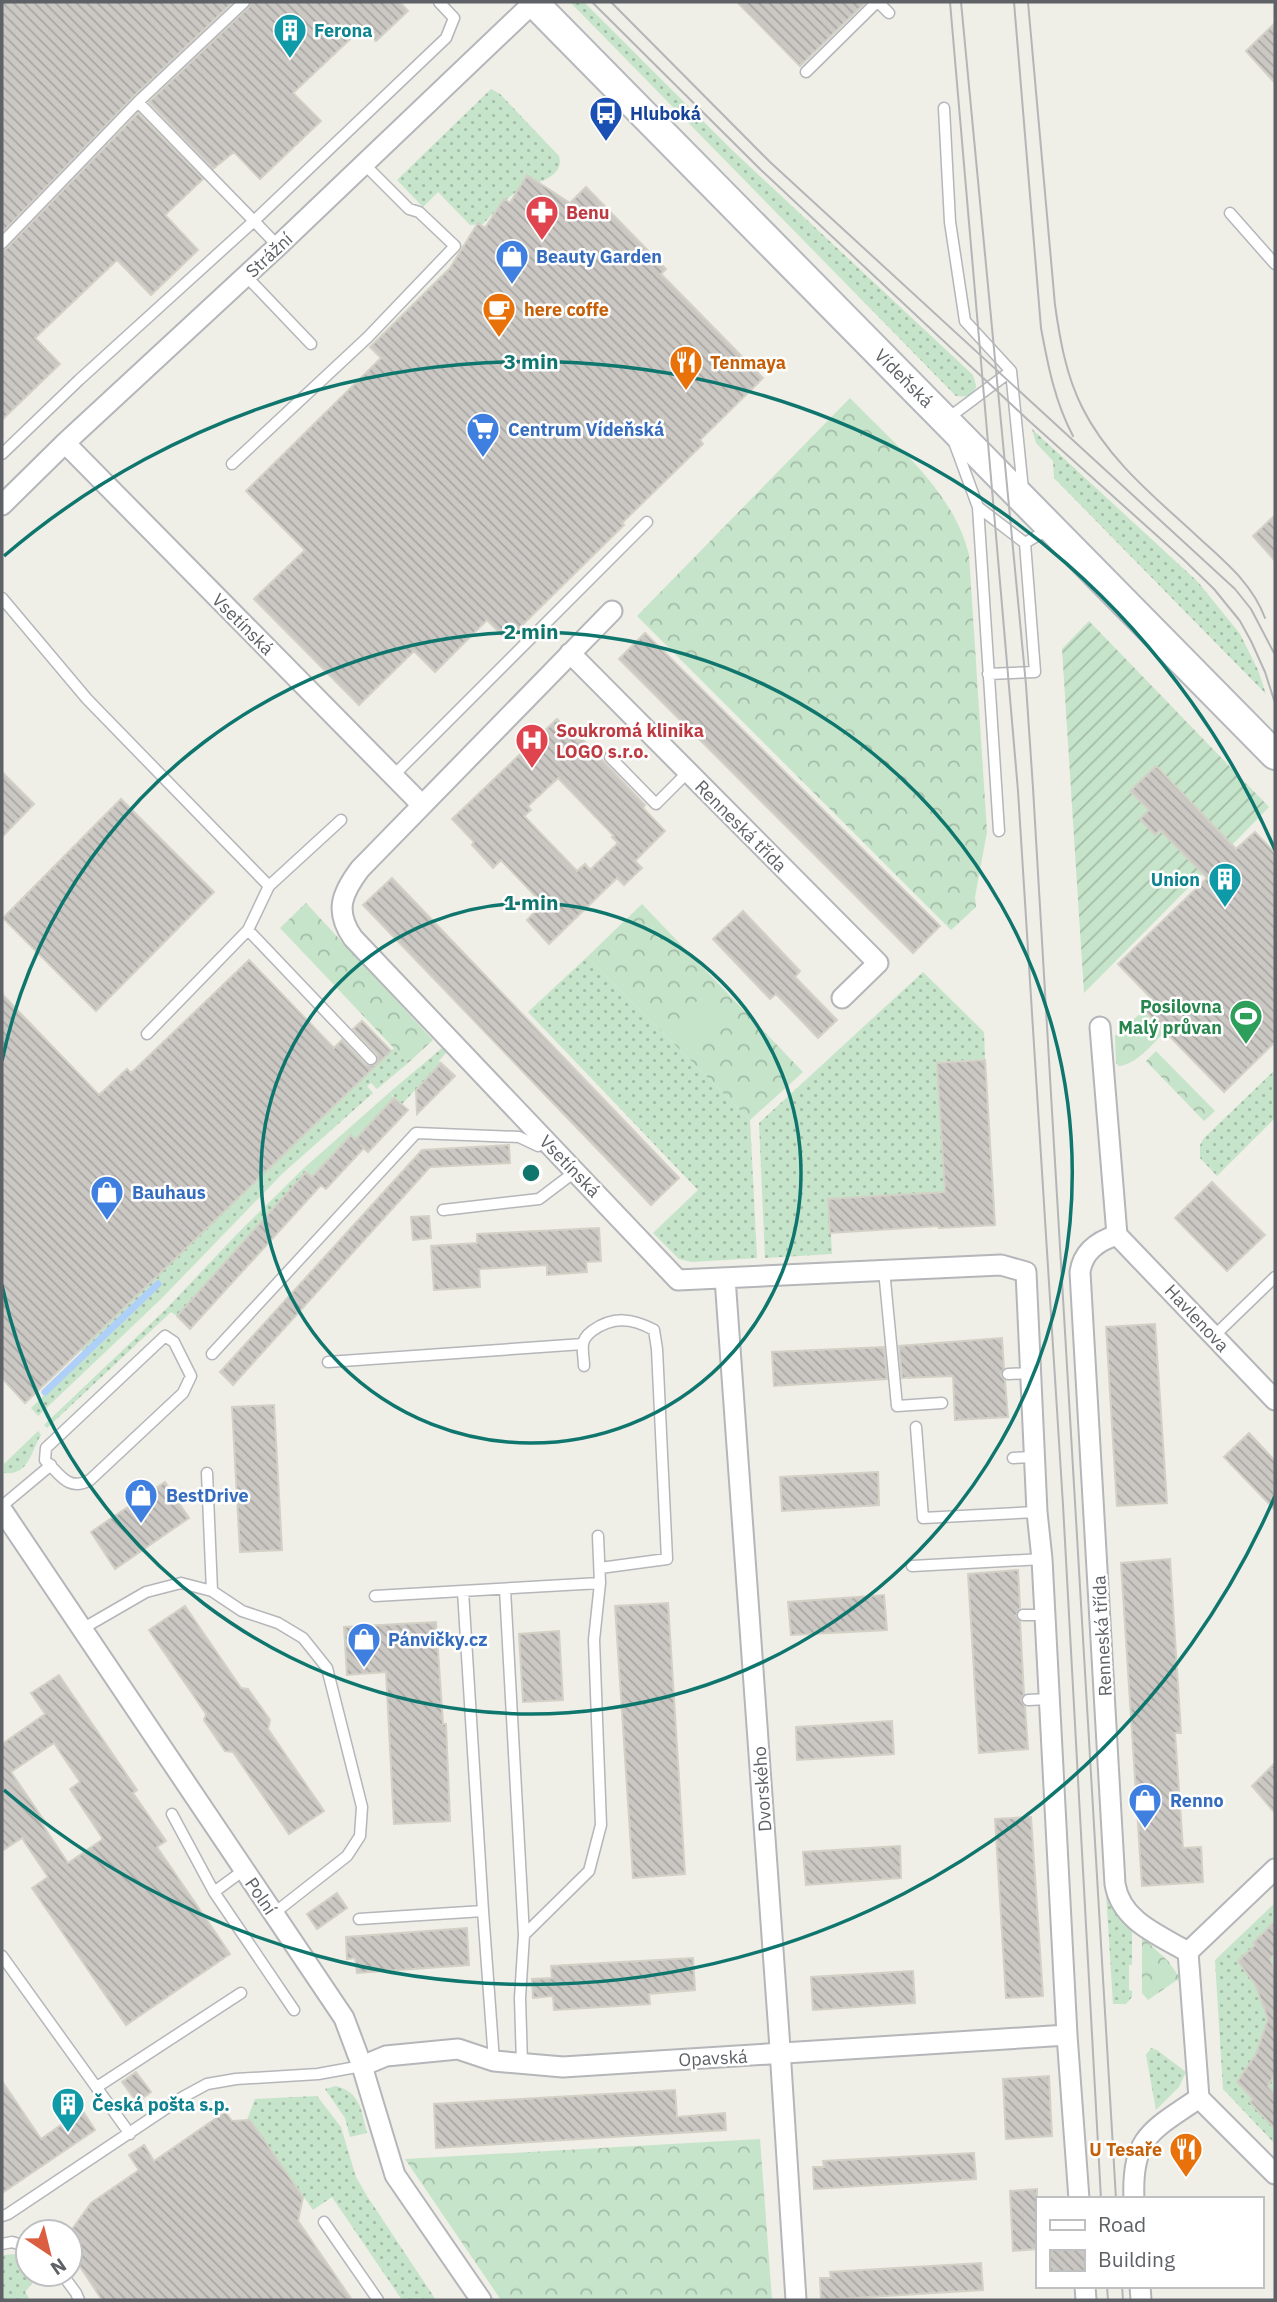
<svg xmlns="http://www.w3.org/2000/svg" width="1277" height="2302" font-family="'IBM Plex Sans',sans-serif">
  <defs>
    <pattern id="grass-dots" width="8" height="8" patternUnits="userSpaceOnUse" patternTransform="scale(1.75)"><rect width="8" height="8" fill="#c6e4c9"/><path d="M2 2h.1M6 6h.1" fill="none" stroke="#a4bca7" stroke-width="1.8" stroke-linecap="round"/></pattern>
    <pattern id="forest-crowns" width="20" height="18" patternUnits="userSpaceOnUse" patternTransform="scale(1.75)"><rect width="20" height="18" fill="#c6e4c9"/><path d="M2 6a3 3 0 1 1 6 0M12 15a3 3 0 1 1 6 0" fill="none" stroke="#a4bca7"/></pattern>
    <pattern id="garden-furrows" width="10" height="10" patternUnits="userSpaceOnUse" patternTransform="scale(1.75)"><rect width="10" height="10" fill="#c6e4c9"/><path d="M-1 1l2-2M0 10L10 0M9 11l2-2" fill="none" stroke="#a4bca7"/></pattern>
    <pattern id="building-back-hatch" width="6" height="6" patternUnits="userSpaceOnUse" patternTransform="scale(1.75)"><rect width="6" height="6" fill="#cbc8c4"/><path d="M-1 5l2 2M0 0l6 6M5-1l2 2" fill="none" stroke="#a8a6a3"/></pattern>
  </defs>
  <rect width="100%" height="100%" fill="#efeee7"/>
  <path fill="url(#grass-dots)" d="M570 2H584L732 150 973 375 976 385C974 397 966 397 956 396Z
    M491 89 500 94 559 156C566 180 528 184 516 192 504 200 493 214 483 224L470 225 438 192 423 207 397 180Z
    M1032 429 1198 582 1240 634 1258 670 1266 694 1054 478 1053 461 1036 443Z
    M587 957 750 1120 757 1258 692 1262 679 1259 653 1233 698 1190 528 1012Z
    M923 972 984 1032 985 1059 937 1062 946 1194H938L937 1192 829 1199 832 1254 765 1258 759 1123Z
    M394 1048 408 1063 377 1089 371 1083 367 1086 373 1093 282 1174 161 1299 38 1416 31 1408 161 1282 160 1281 84 1353 80 1349Z
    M442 1048H450L439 1061 441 1063 401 1105 390 1092Z
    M1275 1070V1118L1217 1176 1200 1158V1145L1204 1138Z
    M304 1168 307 1173 177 1316 171 1312 47 1428 44 1425 168 1307 238 1233Z
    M38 1431 41 1435C31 1451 29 1476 4 1473V1464Z
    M1089 1621 1095 1622 1111 1893 1132 1928V1965H1129V1990L1132 1991V1997L1126 2004H1113Z
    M1275 1903V2144L1223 2089 1215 1960Z
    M1151 2048 1157 2050 1186 2072 1179 2087 1156 2110 1146 2055Z
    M336 2086C361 2093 361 2110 367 2133L350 2137 345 2118 325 2089Z
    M317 2096 341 2127 356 2177 367 2196 436 2300H402L332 2197 313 2210 250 2120H247L255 2099Z
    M17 2254 28 2259V2274L39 2275 25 2292 30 2300H2V2255Z"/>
  <path fill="url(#forest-crowns)" d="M850 398C894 444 954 491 969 555L987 832 975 897 976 907 951 930 637 616Z
    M306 903 433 1040 408 1063 280 928Z
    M642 904 803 1072 750 1120 587 957Z
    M1143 1011 1164 1033C1151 1045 1137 1064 1119 1066L1116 1063 1115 1036Z
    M1156 1051 1215 1111 1204 1121 1146 1061Z
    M390 1092 394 1098 355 1140 350 1135 312 1177 304 1168Z
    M1142 1937 1168 1961 1180 1978 1148 2000 1142 1993Z
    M760 2139 772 2300H501L405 2159Z"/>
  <path fill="url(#garden-furrows)" d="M1089 621 1269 807 1232 845 1157 766 1131 790 1149 810 1140 819 1165 825 1183 853 1202 874 1084 993 1062 649Z"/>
  <path fill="#c6e4c9" d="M703 995 727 1019 689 1056 665 1032Z"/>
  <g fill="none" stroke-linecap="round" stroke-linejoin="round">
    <path stroke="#aed0f8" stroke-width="7" d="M45 1392 158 1284"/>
  </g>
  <path fill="url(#building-back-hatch)" stroke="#d3d1c6" stroke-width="2" fill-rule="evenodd" d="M2 2H233L133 97 2 233Z
    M251 2H400L408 11 376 41 363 27 293 93 321 121 260 179 234 152 213 169 149 102 249 7Z
    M737 2H866L800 66Z
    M1275 23V83L1246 51Z
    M138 113 203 179 165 215 198 250 151 295 117 260 35 338 60 364 2 420V250L7 248Z
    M527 175 570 203 586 187 666 269 661 274 763 378 700 440 703 444 622 523 624 525 507 640 487 620 435 672 414 651 359 705 254 599 305 550 246 491 381 358 370 347 450 268 478 223 485 228 504 199 510 203Z
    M1275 515V561L1253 536Z
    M645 633 940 926 913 953 619 659Z
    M557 719 578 741 581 738 645 805 643 808 665 831 635 861 642 868 624 885 617 878 549 944 527 920 543 904 501 860 493 868 472 845 474 842 452 819ZM558 778 614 836 612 837 618 843 590 870 585 864 577 871 524 816 531 810 528 806Z
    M1156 766 1236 849 1255 832 1275 853V1042L1224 1092 1144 1010 1154 1001 1118 964 1207 878 1160 830 1155 835 1140 819 1149 810 1130 791Z
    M2 772 34 804 2 837Z
    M121 799 214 892 96 1011 3 918Z
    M392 878 679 1178 651 1205 363 905Z
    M743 911 800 971 795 977 837 1020 818 1038 776 994 770 999 713 939Z
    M249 960 334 1048 342 1040 366 1065H376L378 1060 377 1054 353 1029 362 1021 391 1051 25 1403 2 1378V994L99 1095 127 1069 131 1073Z
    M985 1060 995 1225 939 1228V1226L830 1233 828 1199 945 1192 937 1063Z
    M441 1063 455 1076 417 1114 416 1090Z
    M394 1098 408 1110 368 1152 360 1145 364 1148 326 1189 321 1185 190 1329 177 1316 306 1172 312 1177 351 1135 355 1140Z
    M509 1145 510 1163 430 1167 233 1385 220 1372 422 1150Z
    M1212 1182 1265 1235 1227 1271 1175 1218Z
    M429 1216 431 1238 413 1240 411 1217Z
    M599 1228 601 1261 586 1262 587 1272 547 1275V1265L479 1269 480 1287 434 1290 431 1246 477 1243V1234Z
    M1155 1324 1167 1503 1117 1506 1106 1327Z
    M1002 1338 1004 1368 1001 1375 1005 1381 1008 1417 955 1420 953 1376 902 1378 899 1346Z
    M884 1347 887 1379 774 1386 772 1352Z
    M274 1405 282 1550 240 1552 232 1407Z
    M1249 1433 1275 1461V1510L1224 1457Z
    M878 1472 879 1505 782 1511 780 1477Z
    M165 1482 189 1518 115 1569 91 1532Z
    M1170 1559 1181 1733H1175L1183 1848 1201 1847 1203 1882 1142 1886 1121 1563Z
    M1018 1570 1020 1608 1016 1616 1020 1622 1024 1694 1021 1701 1025 1707 1028 1749 979 1753 968 1574Z
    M884 1595 887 1630 791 1635 788 1602Z
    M668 1603 685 1874 633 1878 615 1606Z
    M185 1606 241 1688 248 1689 270 1720 268 1729 324 1811 289 1834 233 1752 225 1751 204 1720 206 1714 149 1630Z
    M436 1622 443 1724H446L450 1821 394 1824 386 1672 347 1675 344 1627Z
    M559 1631 563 1700 523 1702 519 1634Z
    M59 1675 137 1790 133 1793 166 1841 157 1847 230 1954 126 2025 32 1888 48 1877 22 1838 2 1851V1744L45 1714 31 1693ZM54 1743 80 1782 70 1789 103 1839 68 1863 42 1824 45 1822 11 1772Z
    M892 1721 894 1754 797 1760 796 1727Z
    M1275 1763V1813L1252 1786Z
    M1031 1817 1043 1996 1006 1998 995 1819Z
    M900 1846 901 1878 806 1885 803 1852Z
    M337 1893 347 1908 317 1929 307 1914Z
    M1275 1921V1954L1270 1959 1275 1969V2074L1268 2086 1275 2094V2129L1250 2102 1253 2099 1237 2082 1256 2054 1268 2019 1255 1984 1238 1961 1255 1945 1253 1943Z
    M467 1928 469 1965 357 1973 355 1958 347 1959 346 1937Z
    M693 1958 695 1990 649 1994 650 2004 554 2010 553 1996 533 1998 532 1979 552 1978 551 1966Z
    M913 1971 915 2003 813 2010 811 1977Z
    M136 2072 151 2092 137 2102 122 2082Z
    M1049 2076 1052 2136 1006 2139 1003 2079Z
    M2 2081 41 2139 82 2110 95 2130 2 2193Z
    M675 2090 677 2117 725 2113 726 2130 436 2148 434 2104Z
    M225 2112 232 2121 250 2120 303 2197 298 2221 352 2300H102L77 2262 70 2261V2232L91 2203 139 2170 129 2155 144 2145 154 2161Z
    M974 2153 976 2179 814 2189 813 2167H824L823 2161Z
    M1037 2189V2249L1013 2251 1010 2191Z
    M981 2263 983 2290 821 2300 820 2278H831L830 2272Z"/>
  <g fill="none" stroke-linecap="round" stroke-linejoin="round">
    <defs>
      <path id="service" d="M878 2 889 13
        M806 72 877 2
        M944 108 950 222 965 321 1011 371 1023 490
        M1230 213 1275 264
        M2 243 138 102
        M278 246 254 221 446 38 454 18 439 2
        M246 276 311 344
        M947 419 1011 371
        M954 442 978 507 999 831
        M2 454 79 380 254 221 138 102 244 2
        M232 464 368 337 455 246 419 212 409 209 364 164
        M978 507 1025 543 1035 672 988 674
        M1025 543 1049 529
        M2 598 87 699 269 886 248 930 371 1059
        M610 757 656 804 688 772
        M393 776 647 522
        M269 886 341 820
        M147 1034 248 930
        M443 1210 539 1199 576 1171
        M884 1270 897 1406 942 1403
        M165 1336 174 1342 191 1376 183 1393 90 1480C68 1492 60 1474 45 1460L46 1448Z
        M1214 1336 1275 1277
        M212 1354 416 1133 519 1137 538 1146 545 1140
        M328 1362 583 1344
        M584 1366C584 1359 582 1351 583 1344 584 1338 588 1334 592 1331 613 1316 632 1318 654 1330L657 1349 667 1559 600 1568
        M1008 1374 1030 1373
        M916 1427 923 1518 1037 1512
        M1013 1458 1034 1457
        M207 1473 212 1591 242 1611 278 1623 303 1638 327 1668 362 1807 360 1836 347 1856 273 1914
        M2 1506 51 1465
        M912 1566 1042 1559
        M505 1589 524 1935
        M463 1591 483 1911
        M375 1596 600 1583
        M1023 1615H1045
        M82 1629 146 1592 181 1583 212 1591
        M1028 1700 1049 1699
        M172 1814 214 1892 294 2010
        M214 1892 244 1870
        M359 1919 483 1911 494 2061
        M2 1956 130 2134
        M522 2064 520 1998 524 1935 589 1871 601 1825 594 1640 600 1583 598 1536
        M97 2087 241 1993
        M2 2216 8 2214 183 2097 207 2084 236 2079 318 2074 362 2066
        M324 2222 378 2300
        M2 2244 12 2242 28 2247
        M62 2274 76 2293 79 2300"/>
      <path id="minor" d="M65 443 422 805
        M2 505 65 443 278 246 534 2
        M612 611 360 869C342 893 334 911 353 938L678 1280 1001 1265 1026 1272 1037 1512 1042 1559 1067 2035 1079 2199
        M570 653 878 963 842 998
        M1100 1027 1117 1235
        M1117 1235C1098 1241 1083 1251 1080 1272L1115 1884C1121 1921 1159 1935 1188 1952
        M1117 1235 1275 1400
        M725 1278 779 2034 796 2300
        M2 1510 344 2018 362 2066 395 2175 481 2300
        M1188 1952 1199 2098
        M1188 1952 1275 1869
        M362 2066 386 2056 458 2049 494 2061 563 2067 1067 2035
        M1199 2098 1275 2174
        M1134 2199C1131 2136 1153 2130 1199 2098
        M1085 2286 1086 2300
        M1140 2286 1141 2300"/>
      <path id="secondary" d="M533 2 1275 755"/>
    </defs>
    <use href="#service" stroke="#b4b6ba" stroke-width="13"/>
    <use href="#minor" stroke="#b4b6ba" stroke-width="23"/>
    <use href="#secondary" stroke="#b5b8bd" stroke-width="32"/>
    <use href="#service" stroke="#fff" stroke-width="10"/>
    <use href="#minor" stroke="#fff" stroke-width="19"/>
    <use href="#secondary" stroke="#fff" stroke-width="28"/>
    <path stroke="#b4b5b6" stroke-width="2" d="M592 2 761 170 1027 419 1183 559 1214 589 1240 621 1251 641 1265 672 1275 703
      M611 2 770 162 1235 589 1251 609 1274 653
      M950 2 1018 791 1063 1505 1101 2199
      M961 2 1026 685 1033 788 1116 2199
      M1014 2 1041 328C1048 366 1055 402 1073 436
      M1028 2 1055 305C1060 340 1066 375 1082 407 1108 460 1156 498 1198 537 1225 562 1252 583 1265 618
      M1107 2286 1108 2300
      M1122 2286 1123 2300"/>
  </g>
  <g fill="none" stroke="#0f766e" stroke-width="3.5">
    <circle cx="531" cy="1173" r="270"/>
    <path d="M2 1061A541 541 0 1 1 2 1285"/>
    <path d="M1275 1496A811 811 0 0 1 4 1790M4 556A811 811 0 0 1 1275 850"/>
  </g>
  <defs>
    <symbol id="building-pin" viewBox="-11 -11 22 30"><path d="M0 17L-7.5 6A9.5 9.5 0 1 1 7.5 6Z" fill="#0f9aa8" stroke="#fff"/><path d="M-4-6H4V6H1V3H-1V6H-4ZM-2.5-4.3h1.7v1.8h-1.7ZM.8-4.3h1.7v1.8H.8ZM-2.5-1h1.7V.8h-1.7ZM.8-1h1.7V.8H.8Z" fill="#fff"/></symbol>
    <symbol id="bus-pin" viewBox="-11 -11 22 30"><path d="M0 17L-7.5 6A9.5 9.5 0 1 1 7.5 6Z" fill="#1a4fb4" stroke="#fff"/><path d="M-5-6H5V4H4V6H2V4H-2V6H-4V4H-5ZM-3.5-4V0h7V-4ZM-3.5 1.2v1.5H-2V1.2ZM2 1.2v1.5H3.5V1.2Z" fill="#fff"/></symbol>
    <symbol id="pharmacy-pin" viewBox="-11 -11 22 30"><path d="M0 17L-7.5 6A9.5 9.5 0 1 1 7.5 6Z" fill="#e0444e" stroke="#fff"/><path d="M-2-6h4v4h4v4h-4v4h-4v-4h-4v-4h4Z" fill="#fff"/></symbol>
    <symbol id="shop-pin" viewBox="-11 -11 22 30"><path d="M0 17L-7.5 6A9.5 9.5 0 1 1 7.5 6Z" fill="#3f7fe0" stroke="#fff"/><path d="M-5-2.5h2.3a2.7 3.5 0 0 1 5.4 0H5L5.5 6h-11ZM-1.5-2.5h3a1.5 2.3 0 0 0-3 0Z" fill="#fff"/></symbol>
    <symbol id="cafe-pin" viewBox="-11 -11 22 30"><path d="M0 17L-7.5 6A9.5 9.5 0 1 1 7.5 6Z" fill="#e8710a" stroke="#fff"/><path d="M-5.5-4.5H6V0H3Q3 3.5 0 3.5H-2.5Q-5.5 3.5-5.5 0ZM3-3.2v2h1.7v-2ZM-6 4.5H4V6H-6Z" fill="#fff"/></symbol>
    <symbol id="restaurant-pin" viewBox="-11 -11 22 30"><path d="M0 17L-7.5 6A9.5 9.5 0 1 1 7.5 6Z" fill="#e8710a" stroke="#fff"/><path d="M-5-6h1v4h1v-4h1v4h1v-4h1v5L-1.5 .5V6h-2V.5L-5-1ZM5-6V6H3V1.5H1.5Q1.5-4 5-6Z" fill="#fff"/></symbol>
    <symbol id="supermarket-pin" viewBox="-11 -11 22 30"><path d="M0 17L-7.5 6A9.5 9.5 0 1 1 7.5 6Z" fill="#3f7fe0" stroke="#fff"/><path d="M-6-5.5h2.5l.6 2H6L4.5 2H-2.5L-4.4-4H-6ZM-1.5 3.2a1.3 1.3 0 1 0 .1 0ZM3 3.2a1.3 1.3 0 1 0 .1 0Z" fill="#fff"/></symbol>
    <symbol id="hospital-pin" viewBox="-11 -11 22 30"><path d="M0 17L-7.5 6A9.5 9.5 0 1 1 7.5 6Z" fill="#e0444e" stroke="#fff"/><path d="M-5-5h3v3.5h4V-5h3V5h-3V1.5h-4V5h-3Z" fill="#fff"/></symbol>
    <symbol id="stadium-pin" viewBox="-11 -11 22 30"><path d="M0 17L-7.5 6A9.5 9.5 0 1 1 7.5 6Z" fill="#2e9e5b" stroke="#fff"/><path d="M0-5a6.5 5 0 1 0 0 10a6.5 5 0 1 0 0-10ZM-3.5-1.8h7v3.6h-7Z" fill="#fff"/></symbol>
  </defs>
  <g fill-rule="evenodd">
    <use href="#building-pin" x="271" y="11" width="38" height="52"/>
    <use href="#bus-pin" x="587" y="94" width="38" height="52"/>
    <use href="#pharmacy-pin" x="523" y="193" width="38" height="52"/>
    <use href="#shop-pin" x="493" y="237" width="38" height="52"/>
    <use href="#cafe-pin" x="480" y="290" width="38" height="52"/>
    <use href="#restaurant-pin" x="667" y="343" width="38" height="52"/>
    <use href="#supermarket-pin" x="464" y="410" width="38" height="52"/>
    <use href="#hospital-pin" x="513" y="721" width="38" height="52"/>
    <use href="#building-pin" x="1206" y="860" width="38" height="52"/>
    <use href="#stadium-pin" x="1227" y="997" width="38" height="52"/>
    <use href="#shop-pin" x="88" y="1173" width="38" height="52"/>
    <use href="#shop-pin" x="122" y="1476" width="38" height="52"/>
    <use href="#shop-pin" x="345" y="1620" width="38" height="52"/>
    <use href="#shop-pin" x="1126" y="1781" width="38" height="52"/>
    <use href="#building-pin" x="49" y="2085" width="38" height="52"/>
    <use href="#restaurant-pin" x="1167" y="2130" width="38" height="52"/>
  </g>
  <g text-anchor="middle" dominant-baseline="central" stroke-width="5" stroke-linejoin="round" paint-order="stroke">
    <g font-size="18" font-weight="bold" fill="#0d838f" stroke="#fff" text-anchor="start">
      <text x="314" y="30">Ferona</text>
      <text x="1200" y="879" text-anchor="end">Union</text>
      <text x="92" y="2104">Česká pošta s.p.</text>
    </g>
    <g font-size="18" font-weight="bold" fill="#164399" stroke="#fff" text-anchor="start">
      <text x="630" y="113">Hluboká</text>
    </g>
    <g font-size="18" font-weight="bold" fill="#be3a42" stroke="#fff" text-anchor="start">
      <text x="566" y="212">Benu</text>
      <text x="556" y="730">Soukromá klinika<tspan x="556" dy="21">LOGO s.r.o.</tspan></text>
    </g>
    <g font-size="18" fill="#5e6166" stroke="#fff">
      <text transform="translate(269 255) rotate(-43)">Strážní</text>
      <text transform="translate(904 378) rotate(45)">Vídeňská</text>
      <text transform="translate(243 624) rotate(45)">Vsetínská</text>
      <text transform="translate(741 826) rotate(45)">Renneská třída</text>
      <text transform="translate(570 1166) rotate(46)">Vsetínská</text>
      <text transform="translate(1197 1318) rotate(47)">Havlenova</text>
      <text transform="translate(1102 1636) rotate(-93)">Renneská třída</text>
      <text transform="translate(762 1789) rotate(-94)">Dvorského</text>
      <text transform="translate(261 1896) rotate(56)">Polní</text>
      <text transform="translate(713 2058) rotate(-3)">Opavská</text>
    </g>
    <g font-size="18" font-weight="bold" fill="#366cbe" stroke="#fff" text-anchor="start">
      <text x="536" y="256">Beauty Garden</text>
      <text x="508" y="429">Centrum Vídeňská</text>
      <text x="132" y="1192">Bauhaus</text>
      <text x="166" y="1495">BestDrive</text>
      <text x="388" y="1639">Pánvičky.cz</text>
      <text x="1170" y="1800">Renno</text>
    </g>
    <g font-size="18" font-weight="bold" fill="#c56008" stroke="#fff" text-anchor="start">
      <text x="524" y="309">here coffe</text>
      <text x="710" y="362">Tenmaya</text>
      <text x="1162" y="2149" text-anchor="end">U Tesaře</text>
    </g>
    <g font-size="18" font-weight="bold" fill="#27864d" stroke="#fff" text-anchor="end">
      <text x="1222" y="1006">Posilovna<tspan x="1222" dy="21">Malý průvan</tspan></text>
    </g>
  </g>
  <circle cx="531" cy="1173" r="10" fill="#0f766e" stroke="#fff" stroke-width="3.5"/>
  <g font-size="21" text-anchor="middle" font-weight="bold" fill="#0f766e" stroke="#fff" stroke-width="5" stroke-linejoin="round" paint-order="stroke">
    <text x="531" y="369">3 min</text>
    <text x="531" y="639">2 min</text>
    <text x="531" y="910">1 min</text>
  </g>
  <rect width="1277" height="2302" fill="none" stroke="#5e6166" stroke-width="7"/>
  <rect x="1036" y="2197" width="228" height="91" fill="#ffffff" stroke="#bfc0c2" stroke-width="2"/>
  <rect x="1050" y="2220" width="35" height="10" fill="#ffffff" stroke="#bfc0c2" stroke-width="2"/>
  <text x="1098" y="2232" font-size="21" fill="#5e6166">Road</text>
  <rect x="1050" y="2250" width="35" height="21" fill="url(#building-back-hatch)" stroke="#bfc0c2" stroke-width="2"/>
  <text x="1098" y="2267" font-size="21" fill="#5e6166">Building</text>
  <g transform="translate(49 2253) rotate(145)"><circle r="33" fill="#ffffff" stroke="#bfc0c2" stroke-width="2"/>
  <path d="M0-5L12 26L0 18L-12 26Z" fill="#db5e41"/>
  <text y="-10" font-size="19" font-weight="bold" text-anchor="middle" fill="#5e6166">N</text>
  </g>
</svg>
